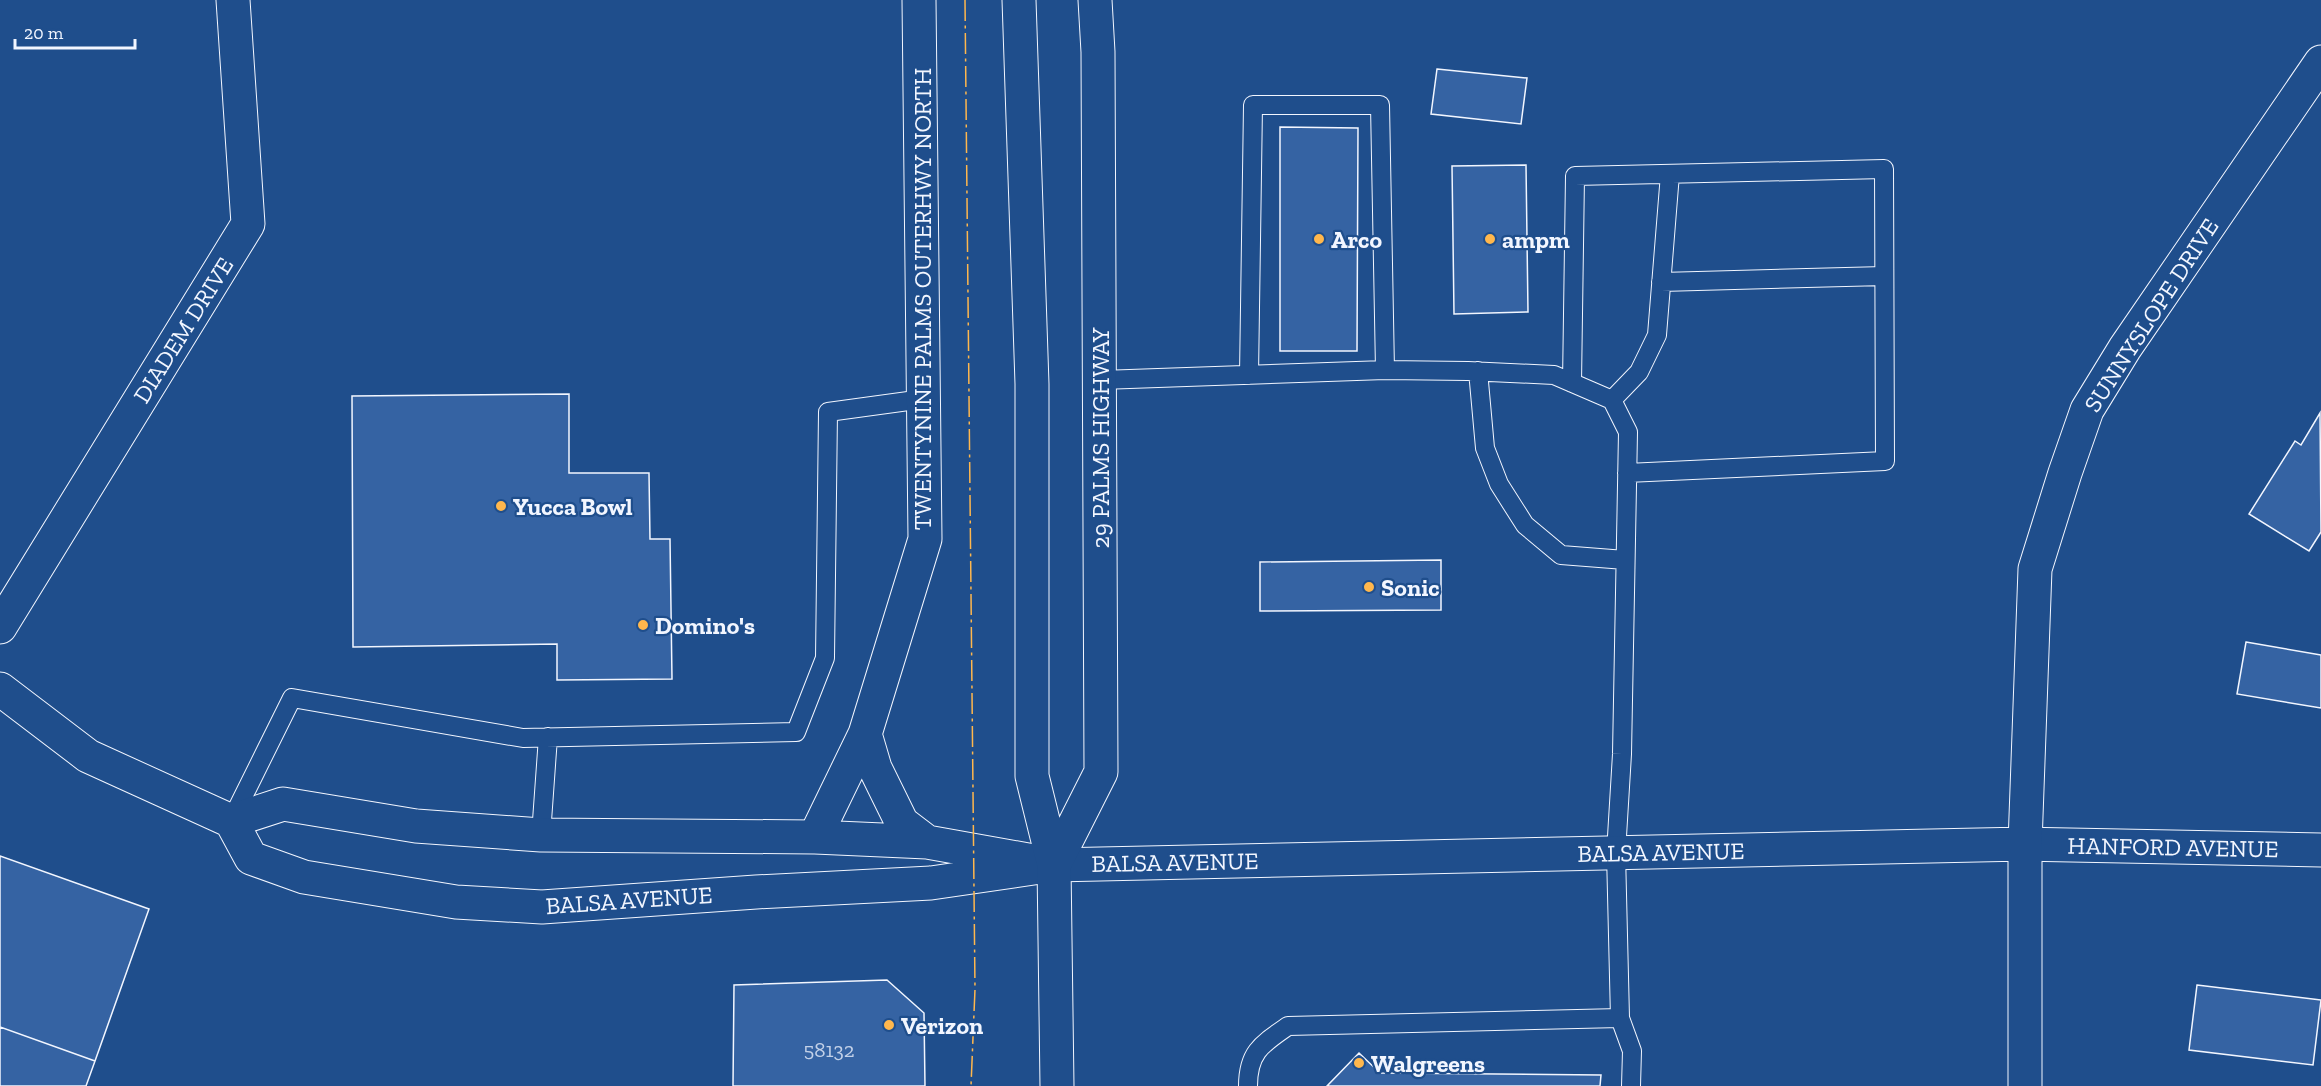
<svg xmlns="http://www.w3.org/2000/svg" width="2321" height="1086" font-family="'Zilla Slab',serif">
  <rect width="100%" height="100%" fill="#1f4e8c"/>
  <path fill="#3563a3" stroke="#f2f6ff" stroke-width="1.5" d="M1437 69 1527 78 1521 124 1431 114Z
    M1280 127 1358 128 1357 351H1280Z
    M1526 165 1528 312 1454 314 1452 166Z
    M569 394V473H649L650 539H670L672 679 557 680V644L353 647 352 396Z
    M2320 413 2321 532 2309 551 2249 514 2295 441 2301 445Z
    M1441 560V610L1260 611V562Z
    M2246 642 2321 655V708L2237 694Z
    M0 856 149 909 95 1061 0 1027Z
    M887 980 924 1013 925 1086H733L734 985Z
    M2197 985 2321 1000 2313 1065 2189 1050Z
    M0 1027 95 1061 86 1086H0Z
    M1359 1053 1380 1073 1601 1075 1600 1086H1327Z"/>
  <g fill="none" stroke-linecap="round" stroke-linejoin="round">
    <defs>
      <path id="service" d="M1661 282 1884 276
        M1478 371 1485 448 1499 484 1525 525 1561 555 1625 560
        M1249 375 1253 105H1380L1385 370
        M1101 380 1385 370 1468 371 1554 375 1612 400 1628 432 1622 754 1616 853 1620 1018 1632 1051 1631 1086
        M1572 383 1575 176 1884 169 1885 461 1627 473
        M1612 400 1639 372 1657 335 1670 174
        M231 821 292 698 523 738 796 732 825 658 828 412 923 399
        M541 835 548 737
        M1248 1086C1248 1052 1262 1044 1288 1026L1620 1018"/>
      <path id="minor" d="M0 627 248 224 233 0
        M0 689 88 756 231 821 251 858 304 877 456 902 542 907 756 892 931 883 1054 865
        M865 734 875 768 902 823 927 842
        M231 821 283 804 416 826 541 835 815 837 927 842 1028 860
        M815 837 865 734 925 539 919 0
        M2025 844 2321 850"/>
      <path id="tertiary" d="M1054 865 2025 844
        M2025 1086V844L2035 569 2065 473 2087 410 2125 348 2321 62"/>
      <path id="primary" d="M1019 0 1032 384V776L1054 865 1057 1086
        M1054 865 1101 772 1098 52 1095 0"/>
    </defs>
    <use href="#service" stroke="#f2f6ff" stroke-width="20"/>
    <use href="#minor" stroke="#f2f6ff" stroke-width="35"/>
    <use href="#tertiary" stroke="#f2f6ff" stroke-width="35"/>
    <use href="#primary" stroke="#f2f6ff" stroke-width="35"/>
    <use href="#service" stroke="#1f4e8c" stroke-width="18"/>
    <use href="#minor" stroke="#1f4e8c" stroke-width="33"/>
    <use href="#tertiary" stroke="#1f4e8c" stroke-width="33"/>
    <use href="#primary" stroke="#1f4e8c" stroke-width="33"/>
    <path stroke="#ffb74d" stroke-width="1.5" stroke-dasharray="21 4.5 3 4.5" stroke-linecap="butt" d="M965 0 975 989 971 1086"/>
  </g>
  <g fill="#ffb74d" stroke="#1f4e8c" stroke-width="2">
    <circle cx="1319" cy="239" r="6"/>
    <circle cx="1490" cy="239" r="6"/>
    <circle cx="501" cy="506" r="6"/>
    <circle cx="1369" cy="587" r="6"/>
    <circle cx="643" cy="625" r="6"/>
    <circle cx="889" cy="1025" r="6"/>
    <circle cx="1359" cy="1063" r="6"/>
  </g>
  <g text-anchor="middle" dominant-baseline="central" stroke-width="4.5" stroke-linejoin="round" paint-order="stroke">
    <g font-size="21" fill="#c3d1e8">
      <text x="829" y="1049">58132</text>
    </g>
    <g font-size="24" font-weight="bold" fill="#f2f6ff" stroke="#1f4e8c" text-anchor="start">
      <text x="1331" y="239">Arco</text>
      <text x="1502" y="239">ampm</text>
      <text x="513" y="506">Yucca Bowl</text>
      <text x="1381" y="587">Sonic</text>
      <text x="655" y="625">Domino's</text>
      <text x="901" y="1025">Verizon</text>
      <text x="1371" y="1063">Walgreens</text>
    </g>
    <g font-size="24" fill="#f2f6ff" stroke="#1f4e8c">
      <text transform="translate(922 299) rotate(-90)">TWENTYNINE PALMS OUTERHWY NORTH</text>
      <text transform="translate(2151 315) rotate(-57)">SUNNYSLOPE DRIVE</text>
      <text transform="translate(183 330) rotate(-58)">DIADEM DRIVE</text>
      <text transform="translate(1100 438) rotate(-90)">29 PALMS HIGHWAY</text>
      <text transform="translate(2173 847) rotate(1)">HANFORD AVENUE</text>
      <text transform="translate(1661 852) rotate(-1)">BALSA AVENUE</text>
      <text transform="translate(1175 862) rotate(-1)">BALSA AVENUE</text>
      <text transform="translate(629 900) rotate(-4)">BALSA AVENUE</text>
    </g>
  </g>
  <path d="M15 39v9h120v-9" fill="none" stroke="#f2f6ff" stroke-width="3"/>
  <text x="24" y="39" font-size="18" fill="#f2f6ff" stroke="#1f4e8c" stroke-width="4.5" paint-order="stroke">20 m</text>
</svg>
